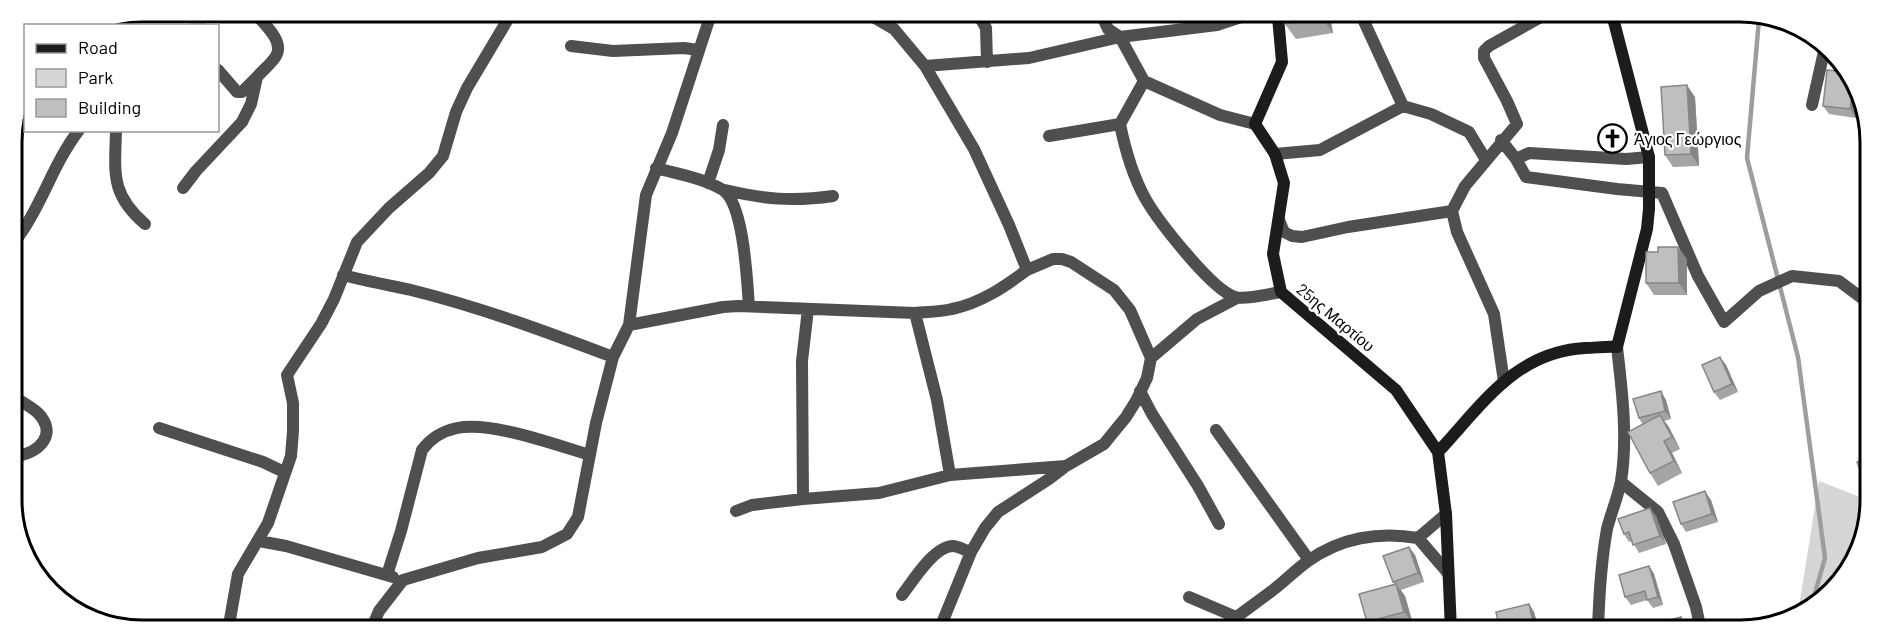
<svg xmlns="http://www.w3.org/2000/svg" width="1883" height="643" font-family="Barlow,sans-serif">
  <rect width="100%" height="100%" fill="#fff"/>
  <path fill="#d6d6d6" d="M1819 481 1865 499 1864 542 1820 604 1798 613Z"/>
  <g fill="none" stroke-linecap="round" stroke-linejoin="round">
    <path stroke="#9d9d9d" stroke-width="4.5" d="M1759 19 1747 158 1798 357 1825 558 1811 607"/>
    <path stroke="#4f4f4f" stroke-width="12" d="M254 12C263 23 285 41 276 56 272 63 263 70 257 77
      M870 15 894 29 925 66 1029 58 1120 37 1217 25 1241 17
      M979 16 986 28 987 62
      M1102 16 1108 29 1120 37 1144 81 1120 124C1125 149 1133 176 1145 198 1158 221 1212 290 1235 297 1245 300 1269 294 1281 292
      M1362 17 1403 106 1431 114 1469 132 1486 160
      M195 26 209 12
      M571 46 613 51 684 48 698 50
      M1144 81 1220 115 1255 124
      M1812 105 1825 47
      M116 130C115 173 110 194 145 224
      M1049 136 1120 124
      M1501 140 1516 159 1526 177 1617 189 1662 193 1698 276 1724 322 1759 291 1792 276 1839 281 1867 302
      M1275 154 1320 150 1403 106
      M1516 159 1529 153 1626 159 1649 157
      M656 168C677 174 704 178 723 190 744 204 747 281 749 306
      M708 183 719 150 723 125
      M183 188 196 171 242 122 251 104 257 77 242 92H237L218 70
      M725 190C764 199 792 202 833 196
      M1279 220 1284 232 1292 236 1302 237 1348 227 1452 211
      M13 244C41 209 52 165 79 130
      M1027 270 1053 259H1062L1071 262 1114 290 1130 310 1151 358
      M343 275C366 281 388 285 411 290 480 307 547 332 613 357
      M808 309 802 361 803 499 879 493 950 475
      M915 313C927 312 940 312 952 309 981 303 1004 287 1027 270L1009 225 974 149 925 66
      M629 325 723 307 738 306 915 313 937 400 950 475 1066 466
      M1504 382 1494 314 1457 232 1452 211 1465 186 1517 124 1507 101 1484 58V51L1489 46 1539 18
      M1140 391 1152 414 1198 486 1219 524
      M14 397C22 402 31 407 38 413 58 434 40 452 17 456L14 453
      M159 428 263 462 284 472
      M1216 430 1309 560
      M1621 482 1658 512 1674 544 1696 607 1701 631
      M736 511 752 505 803 499
      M1446 514 1418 538 1448 573
      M259 541 286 546 393 577
      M387 575 401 531 422 450C430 439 443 431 457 428 492 421 556 445 590 455
      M902 595C913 581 934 546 953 546 958 546 966 551 971 552
      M1189 597 1236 617
      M229 625 238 574 268 523 291 456 293 431V403L287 375 321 324 334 299 357 242 389 208 429 173 443 156 456 112 467 88 511 14
      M373 625 379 611 403 580 478 558 542 547 567 534 578 517 596 423 613 357 629 325 646 195 672 133 711 14
      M940 628 971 552 985 528 998 512 1049 479 1066 466 1104 444 1126 417 1136 401 1147 378 1151 358 1197 319 1237 298
      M1221 629C1237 616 1253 605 1269 593 1283 583 1294 571 1308 561 1340 538 1379 531 1418 538"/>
    <path stroke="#4f4f4f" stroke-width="12" d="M1598 630C1599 597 1601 562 1607 529 1611 513 1618 497 1621 481 1628 438 1622 390 1617 347"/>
    <path stroke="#1c1c1c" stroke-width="12" d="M1278 17 1282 62 1255 124 1275 154 1284 183 1273 254 1281 292 1396 390 1438 452 1446 514 1451 630
      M1438 452C1482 405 1515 352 1585 348 1595 348 1607 346 1617 347L1647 229 1649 209V157L1613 18"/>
  </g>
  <path fill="#a4a4a4" d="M1284 17H1330L1333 33 1296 39 1285 24Z
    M1839 57 1858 100 1856 118 1829 114 1823 106 1839 71 1833 63Z
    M1695 97 1699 166 1673 167 1665 155Z
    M1687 259V295H1654L1646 283Z
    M1726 365 1738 392 1720 400 1714 392Z
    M1666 400 1671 419 1664 421 1680 449 1672 453 1682 473 1658 486 1650 473 1643 425 1639 418Z
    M1711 500 1718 522 1686 532 1681 524Z
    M1656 516 1666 544 1639 553 1632 541 1629 542 1624 534Z
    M1409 547 1415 555 1424 582 1401 590 1405 596 1413 624 1394 629H1372L1367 622 1394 584 1393 582Z
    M1649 566 1654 574 1663 605 1653 608 1647 600 1631 605 1625 597Z
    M1529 604 1534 612 1539 630H1500Z"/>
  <path fill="#868686" d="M1322 17H1330L1333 33 1322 18Z
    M1687 85 1695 97 1699 166 1691 154Z
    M1853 88 1858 100 1856 118 1850 109Z
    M1678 247 1687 259V295L1679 283Z
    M1720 357 1726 365 1738 392 1732 384Z
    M1661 391 1666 400 1671 419 1665 411Z
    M1660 415 1669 427 1680 449 1672 437Z
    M1664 441 1672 453 1682 473 1674 461Z
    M1705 491 1711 500 1718 522 1712 514Z
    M1650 508 1656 516 1666 544 1660 536Z
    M1409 547 1415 555 1424 582 1418 573Z
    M1649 566 1654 574 1663 605 1658 597Z
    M1396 584 1405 596 1413 624 1404 612Z
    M1529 604 1534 612 1539 630H1537L1534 627Z
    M1681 617 1689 629 1690 630H1684Z"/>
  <path fill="#bfbfbf" stroke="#868686" stroke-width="1.5" d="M1284 17H1322V18L1285 24Z
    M1834 53 1839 57 1842 64 1833 63Z
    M1827 70 1846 72 1853 88 1850 109 1823 106Z
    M1687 85 1691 154 1665 155 1661 87Z
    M1658 247H1678L1679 283H1646V252H1658Z
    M1720 357 1732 384 1714 392 1702 365Z
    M1661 391 1665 411 1639 418 1633 399Z
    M1660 415 1672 437 1664 441 1674 461 1650 473 1628 432Z
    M1865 459V484L1857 462Z
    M1705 491 1712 514 1681 524 1673 502Z
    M1650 508 1660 536 1633 545 1629 532 1624 534 1618 519Z
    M1409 547 1418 573 1393 582 1383 556Z
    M1649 566 1658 597 1647 600 1645 591 1625 597 1619 575Z
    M1396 584 1404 612 1367 622 1359 594Z
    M1529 604 1534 627 1522 630H1500L1496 612Z
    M1681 617 1684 630H1649L1648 626Z"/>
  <defs>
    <symbol id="church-ring" viewBox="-11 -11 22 22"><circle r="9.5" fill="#fff" stroke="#000" stroke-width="1.5"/><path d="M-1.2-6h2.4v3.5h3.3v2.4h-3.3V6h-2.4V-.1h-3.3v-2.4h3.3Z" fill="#000"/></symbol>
  </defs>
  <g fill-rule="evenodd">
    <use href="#church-ring" x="1596" y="122" width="33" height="33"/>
  </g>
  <g text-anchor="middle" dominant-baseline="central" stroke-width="4.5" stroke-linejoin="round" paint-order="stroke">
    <g font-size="16" fill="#000" stroke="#fff" text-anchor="start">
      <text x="1634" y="138">Άγιος Γεώργιος</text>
    </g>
    <g font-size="16" fill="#000" stroke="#fff">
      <text transform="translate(1336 317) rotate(40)">25ης Μαρτίου</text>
    </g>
  </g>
  <path d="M0 0H1883V643H0ZM142 22H1740A120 120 0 0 1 1860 142V500A120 120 0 0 1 1740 620H142A120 120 0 0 1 22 500V142A120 120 0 0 1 142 22Z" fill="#fff" fill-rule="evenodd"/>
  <path fill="none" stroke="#000" stroke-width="3" d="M142 22H1740A120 120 0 0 1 1860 142V500A120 120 0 0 1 1740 620H142A120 120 0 0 1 22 500V142A120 120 0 0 1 142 22Z"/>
  <rect x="24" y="24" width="195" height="108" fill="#ffffff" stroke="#999999" stroke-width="1.5"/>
  <rect x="36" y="44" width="30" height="9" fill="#1c1c1c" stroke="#999999" stroke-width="1.5"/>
  <text x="78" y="54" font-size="18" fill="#000000">Road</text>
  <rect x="36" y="69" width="30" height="18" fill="#d6d6d6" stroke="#999999" stroke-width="1.5"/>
  <text x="78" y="84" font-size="18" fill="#000000">Park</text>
  <rect x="36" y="99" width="30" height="18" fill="#bfbfbf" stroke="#999999" stroke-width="1.5"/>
  <text x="78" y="114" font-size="18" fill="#000000">Building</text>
</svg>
